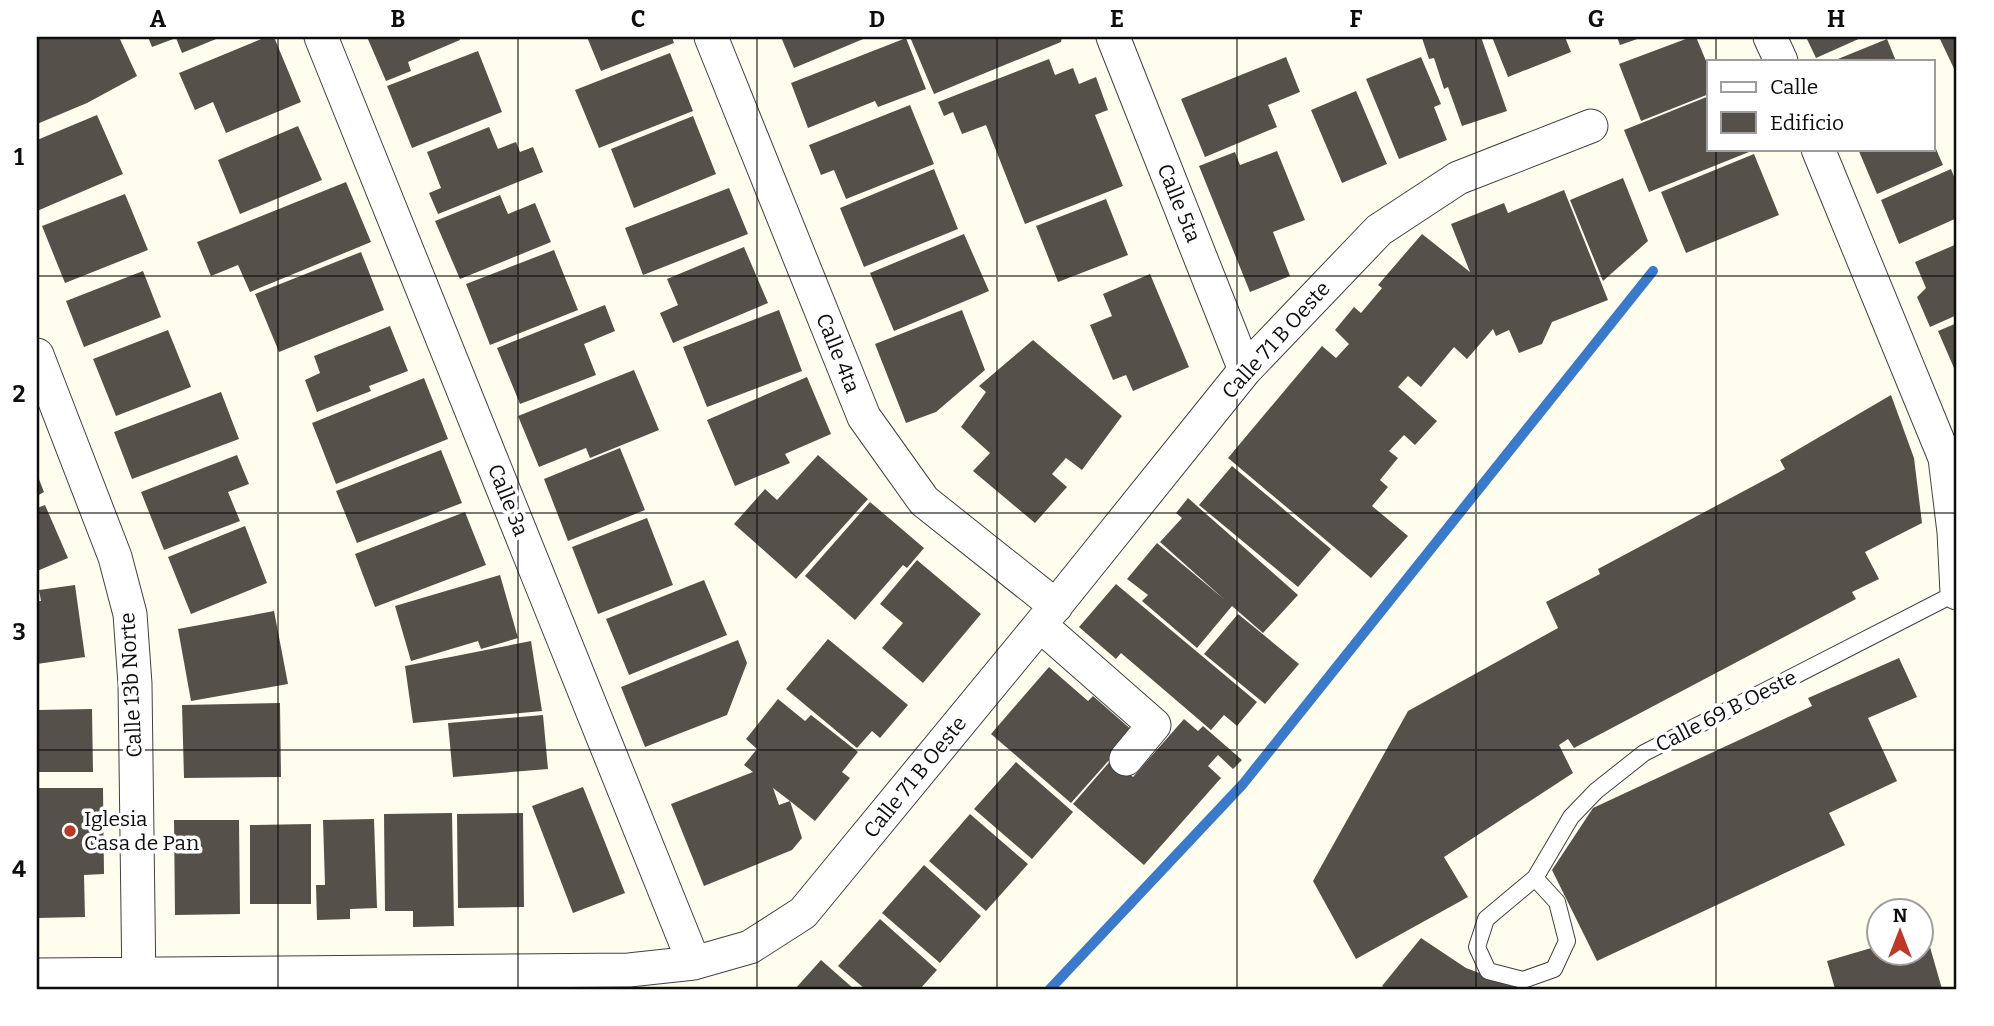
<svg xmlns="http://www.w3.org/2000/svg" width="1994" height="1026" font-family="Bitter,serif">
  <rect width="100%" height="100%" fill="#fffeee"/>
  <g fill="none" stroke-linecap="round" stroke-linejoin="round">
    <path stroke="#3b7acb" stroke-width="10" d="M1050 989 1243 784 1653 271"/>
  </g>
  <path fill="#56504a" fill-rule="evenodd" d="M37 37H119L137 76 87 103 37 124Z
    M148 37H221L182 53 176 38 152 47Z
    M266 37H274L301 102 226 133 213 102 195 110 179 73Z
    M367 37H459L460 40 408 62 411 71 386 81Z
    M587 37H672L674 43 601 71Z
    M781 37H868L794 68Z
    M910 37H1062L1061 42 934 94Z
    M1425 37H1481L1507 111 1462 126 1448 87 1444 89 1434 58 1429 59 1422 38Z
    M1492 37H1565L1571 52 1508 77Z
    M1617 37H1643L1620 45Z
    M1691 37H1696L1709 68V94L1641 121 1619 64Z
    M1806 37H1863L1816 58Z
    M1939 37H1957V75Z
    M906 38 926 89 878 107 875 101 808 128 791 83Z
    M1887 39 1896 61H1833Z
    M478 51 502 112 412 148 387 86Z
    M670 53 693 111 599 148 575 90Z
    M1286 57 1300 92 1268 105 1277 127 1205 157 1181 99Z
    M1421 57 1441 104 1434 107 1447 140 1399 159 1366 79Z
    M1049 59 1055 75 1073 68 1079 84 1096 77 1108 110 1095 115 1123 186 1025 224 986 125 962 134 953 112 944 116 938 102Z
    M1356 91 1387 164 1342 183 1311 110Z
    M1709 96V149H1748L1749 152 1649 192 1624 130Z
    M910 105 934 164 846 199 834 170 821 175 809 145Z
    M97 115 123 174 37 211V140Z
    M693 116 716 174 634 208 611 149Z
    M298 126 322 180 240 214 218 160Z
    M489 127 498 149 516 142 520 152 533 147 543 172 438 214 429 193 441 188 427 152Z
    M1933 142 1943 165 1877 194 1858 149H1933Z
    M1277 151 1305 220 1273 232 1290 276 1250 292 1199 166 1235 152 1240 165Z
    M1754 154 1779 215 1686 253 1661 192Z
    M934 169 958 229 864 267 840 208Z
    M1951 169 1957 184V218L1899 244 1881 200Z
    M1623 178 1648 241 1603 281 1570 200Z
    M346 182 371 242 250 292 238 265 211 276 197 242Z
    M729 188 748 234 643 275 625 228Z
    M1564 190 1608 300 1552 322 1542 344 1519 353 1509 330 1496 336 1493 329 1467 359 1454 347 1421 387 1408 376 1398 387 1437 421 1415 445 1404 435 1389 451 1398 458 1380 480 1388 487 1372 506 1408 536 1371 578 1228 458 1322 346 1336 358 1349 344 1335 330 1354 307 1361 313 1382 288 1378 285 1422 234 1470 272 1451 224 1504 203 1508 213Z
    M125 194 148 250 65 283 42 226Z
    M500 195 508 214 535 203 551 242 460 279 435 221Z
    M1106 199 1128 255 1058 282 1036 226Z
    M964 234 989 291 894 331 870 273Z
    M1957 244V315L1930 327 1917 297 1926 288 1915 262Z
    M744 247 768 303 673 343 660 313 678 305 667 279Z
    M554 250 578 310 490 345 466 284Z
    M361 252 384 310 279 352 255 294Z
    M143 271 161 317 84 347 66 301Z
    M1150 274 1189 367 1133 391 1126 375 1113 380 1090 325 1112 316 1103 294Z
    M605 305 615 331 584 344 596 375 520 404 497 348Z
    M779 310 802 371 707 407 683 347Z
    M962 310 985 370 936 412 906 423 875 344Z
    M1957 323V375L1938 331Z
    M390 326 408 371 369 386 371 391 317 412 305 380 320 373 314 356Z
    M168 330 191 387 116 416 93 359Z
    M1033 340 1122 416 1082 470 1066 458 1052 474 1067 487 1035 523 973 471 990 453 961 427 986 392 979 386Z
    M634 370 659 430 590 458 586 448 539 467 518 416Z
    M807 377 831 434 785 454 790 463 735 486 707 420Z
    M424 378 448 439 336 484 312 423Z
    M221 392 239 439 132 479 114 432Z
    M1891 395 1914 458 1922 523 1865 552 1879 579 1852 592 1856 599 1574 748 1568 739 1559 745 1573 773 1444 857 1468 897 1356 959 1313 881 1408 711 1558 628 1546 602 1600 574 1598 569 1785 469 1780 460Z
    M620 448 645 510 568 541 544 479Z
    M441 450 462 503 357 543 336 491Z
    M237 455 249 484 228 492 240 521 164 550 141 492Z
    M818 455 868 499 796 579 734 524 765 489 777 500Z
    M1232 466 1331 549 1298 587 1199 505Z
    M37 474 44 492 37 496Z
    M1188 498 1298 595 1263 633 1232 606 1197 648 1142 601 1148 595 1127 579 1157 543 1225 600 1160 542 1182 518 1176 513Z
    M870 502 924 548 907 568 903 565 855 620 805 576Z
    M45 505 68 558 37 571V508Z
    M465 512 486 565 375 607 355 554Z
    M647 518 673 585 598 614 572 547Z
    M245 526 267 583 191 614 168 557Z
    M917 560 981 614 923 683 882 648 903 623 880 604Z
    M500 575 518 638 481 649 478 641 411 661 395 606Z
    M704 580 727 635 629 675 606 619Z
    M1116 584 1257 702 1237 726 1224 715 1211 730 1121 653 1116 659 1079 627Z
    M75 585 85 657 37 664V601H41L39 590Z
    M274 611 288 684 191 701 178 629Z
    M1238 614 1299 664 1265 704 1204 654Z
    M828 639 908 705 880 738 872 731 857 748 786 689Z
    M738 640 747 663 727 715 645 747 621 687Z
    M531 641 542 711 413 723 405 666Z
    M1899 658 1917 697 1868 718 1897 781 1829 813 1845 845 1597 961 1552 870 1593 808 1812 706 1808 698Z
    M1049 667 1088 701 1093 696 1134 732 1071 803 991 734Z
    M778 699 805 721 811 715 858 752 842 772 850 778 815 821 790 801 802 838 792 850 704 886 671 804 753 772 744 765 757 749 746 739ZM773 788 790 801 779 805Z
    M280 703 281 777 184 778 182 705Z
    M92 709 93 772H37V710Z
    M543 715 548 769 453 777 448 723Z
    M1184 719 1198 731 1203 726 1242 760 1233 769 1218 755 1208 766 1221 778 1144 865 1073 804 1112 759 1133 777Z
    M1016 762 1073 812 1032 859 974 809Z
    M583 787 625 893 573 913 532 806Z
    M37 788H103L104 874 84 875 85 917 37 918Z
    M452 813 454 926 413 927V911H385L384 814Z
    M523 813 524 907 458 908 457 814Z
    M970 814 1028 864 986 911 929 861Z
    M374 819 377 908 350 909V919L317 920 316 885H325L323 820Z
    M174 820H239L240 914 175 915Z
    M311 824V904H250V825Z
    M924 865 981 916 940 963 882 913Z
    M880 919 937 970 920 989H865L838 966Z
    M1926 933 1942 989H1835L1827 961 1878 946V953H1920V934Z
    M1421 938 1466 968 1490 977 1540 989H1387L1382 986Z
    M821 960 854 989H795Z"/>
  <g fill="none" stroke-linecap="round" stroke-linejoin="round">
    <defs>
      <path id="service" d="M1535 878 1557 902 1567 941 1554 969 1523 980 1488 971 1477 947 1486 919 1535 878 1571 817 1596 791 1644 753 1956 593"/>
      <path id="minor" d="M321 37 694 963
        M711 37 864 417 924 501 1056 606
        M1113 37 1245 370
        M1770 37 1781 61
        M1818 149 1945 458 1954 532 1957 593
        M37 355 115 557 130 614 135 684 139 989
        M1040 625 1154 725 1126 759
        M37 975 629 970 694 963 750 947 803 913 1040 625 1245 370 1379 230 1458 178 1591 126"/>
    </defs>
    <use href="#service" stroke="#404040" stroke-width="18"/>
    <use href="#minor" stroke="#404040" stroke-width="35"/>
    <use href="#service" stroke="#fff" stroke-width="16"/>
    <use href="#minor" stroke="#fff" stroke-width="33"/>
  </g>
  <path fill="none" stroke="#0d0d0d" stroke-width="2" stroke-opacity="0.55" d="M278 37V989M518 37V989M757 37V989M997 37V989M1237 37V989M1476 37V989M1716 37V61M1716 149V989M37 276H1957M37 513H1957M37 750H1957"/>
  <circle fill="#bc3827" stroke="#fff" stroke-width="2.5" cx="70" cy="831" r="7"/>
  <g text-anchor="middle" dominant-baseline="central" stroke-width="7" stroke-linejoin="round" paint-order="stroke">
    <g font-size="21" fill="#0d0d0d" stroke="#fff">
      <text transform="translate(1179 203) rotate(68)">Calle 5ta</text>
      <text transform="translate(1276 340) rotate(-48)">Calle 71 B Oeste</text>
      <text transform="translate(838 353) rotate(68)">Calle 4ta</text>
      <text transform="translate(508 500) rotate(68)">Calle 3a</text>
      <text transform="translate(131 685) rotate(-93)">Calle 13b Norte</text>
      <text transform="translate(1726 711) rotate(-27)">Calle 69 B Oeste</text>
      <text transform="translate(915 777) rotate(-51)">Calle 71 B Oeste</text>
    </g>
    <g font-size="21" fill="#0d0d0d" stroke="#fff" text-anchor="start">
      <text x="84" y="819">Iglesia<tspan x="84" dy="24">Casa de Pan</tspan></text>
    </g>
  </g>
  <rect width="1994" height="1026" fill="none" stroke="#ffffff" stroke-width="77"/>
  <rect x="1707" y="60" width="228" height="91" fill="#ffffff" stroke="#9e9e9e" stroke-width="2"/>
  <rect x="1721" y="82" width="35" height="10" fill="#ffffff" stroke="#9e9e9e" stroke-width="2"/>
  <text x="1770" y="94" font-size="21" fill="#0d0d0d">Calle</text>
  <rect x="1721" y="112" width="35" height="21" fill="#56504a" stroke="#9e9e9e" stroke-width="2"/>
  <text x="1770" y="130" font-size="21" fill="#0d0d0d">Edificio</text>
  <g transform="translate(1900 932)"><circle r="33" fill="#ffffff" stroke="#9e9e9e" stroke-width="2"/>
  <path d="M0-5L12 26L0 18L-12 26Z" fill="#bc3827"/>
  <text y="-10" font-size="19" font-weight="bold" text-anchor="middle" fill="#0d0d0d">N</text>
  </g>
  <rect x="38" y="38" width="1917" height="950" fill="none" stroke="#0d0d0d" stroke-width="2.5"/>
  <g font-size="23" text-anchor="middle" font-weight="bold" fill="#0d0d0d">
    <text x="158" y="27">A</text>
    <text x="398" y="27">B</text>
    <text x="638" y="27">C</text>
    <text x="877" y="27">D</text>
    <text x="1117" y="27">E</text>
    <text x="1356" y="27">F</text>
    <text x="1596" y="27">G</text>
    <text x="1836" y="27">H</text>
    <text x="19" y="165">1</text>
    <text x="19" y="402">2</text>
    <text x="19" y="640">3</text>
    <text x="19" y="877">4</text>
  </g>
</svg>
